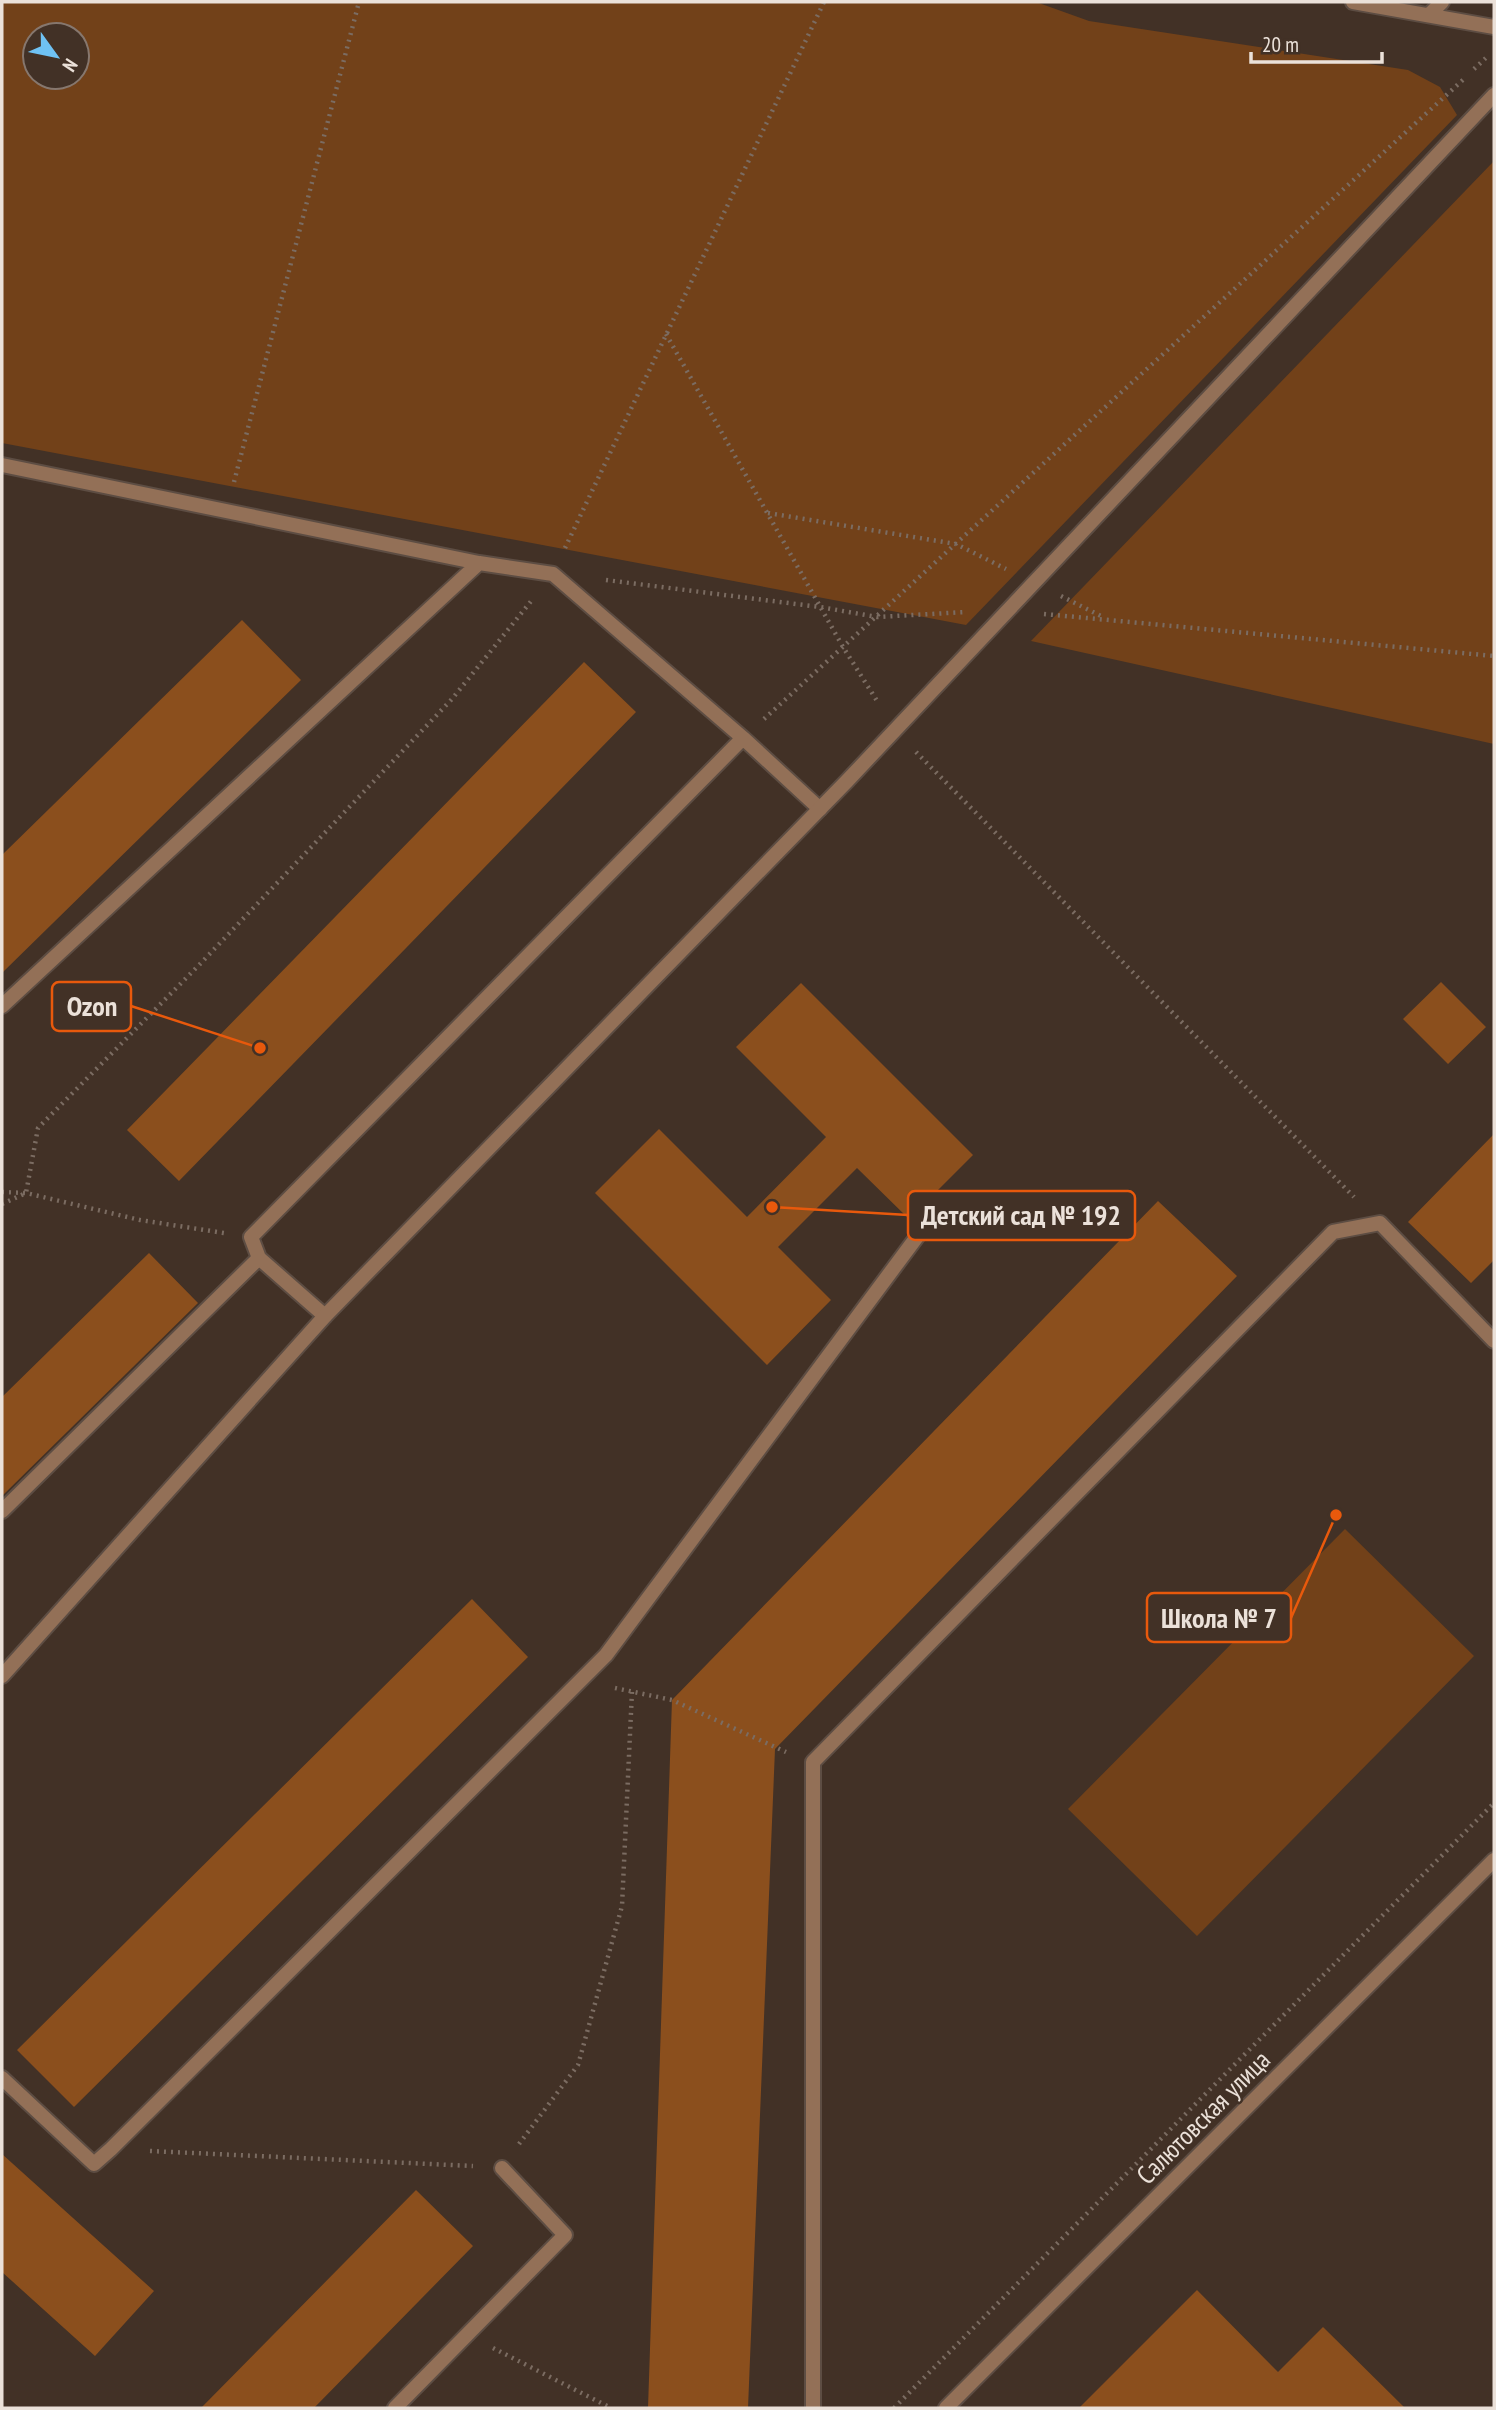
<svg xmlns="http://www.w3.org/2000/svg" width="1496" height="2410" font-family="'PT Sans Narrow',sans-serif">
  <rect width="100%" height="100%" fill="#423126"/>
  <path fill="#724119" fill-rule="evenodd" d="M2 2H1036L1089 21 1408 70 1440 87 1457 115 966 625 2 443ZM35 35H77V77H35Z
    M1494 161V744L1031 641Z
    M1345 1529 1474 1656 1197 1936 1068 1809Z"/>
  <path fill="#8b4f1d" d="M242 620 301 680 2 973V855Z
    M584 662 636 712 179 1181 127 1130Z
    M1441 982 1486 1027 1448 1064 1403 1019Z
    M801 983 973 1155 909 1219 857 1168 778 1247 831 1300 767 1365 595 1193 659 1129 747 1217 826 1137 736 1047Z
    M1494 1134V1260L1471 1283 1408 1222Z
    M1158 1201 1237 1276 775 1749 748 2408H648L672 1700Z
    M149 1253 198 1303 2 1496V1397Z
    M472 1599 528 1657 74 2107 17 2050Z
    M2 2154 154 2291 95 2356 2 2272Z
    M416 2190 473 2246 314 2408H201Z
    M1197 2290 1278 2372 1323 2327 1405 2408H1079Z"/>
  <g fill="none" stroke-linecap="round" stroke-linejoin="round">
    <defs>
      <path id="lane" d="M1353 2 1494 27
        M1429 15 1442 2
        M2 465 479 563 553 574 743 738 820 809
        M2 1006 479 563
        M325 1316 259 1258 251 1237 743 738
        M2 1511 259 1258
        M2 2078 94 2164 111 2149 606 1655 925 1226
        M395 2408 565 2235 502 2168
        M813 2408V1762L1333 1232 1380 1223 1494 1341"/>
      <path id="street" d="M2 1676 325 1316 847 781 1494 95
        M946 2408 1494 1860"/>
    </defs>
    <use href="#lane" stroke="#5d4d43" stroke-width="18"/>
    <use href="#street" stroke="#5d4d43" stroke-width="18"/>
    <path stroke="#7b6c62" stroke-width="4.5" stroke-dasharray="2 5" stroke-linecap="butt" d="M1474 69 1488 56
      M666 334 843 647 879 704
      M234 482 359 2
      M768 513 956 544 1006 569
      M565 548 824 2
      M606 580 820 607 877 617 966 612
      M1061 596 1103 617
      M1044 614 1494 656
      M764 719 1465 78
      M916 752 1354 1197
      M2 1192 26 1193 140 1220 224 1233
      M2 1204 26 1193 38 1128 201 963 452 699 532 600
      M615 1688 672 1700 786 1752
      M519 2144 578 2065 622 1906 632 1691
      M150 2151 473 2166
      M493 2348 611 2408
      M894 2408 1494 1803"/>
    <use href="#lane" stroke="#937057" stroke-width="14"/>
    <use href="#street" stroke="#937057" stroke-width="14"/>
  </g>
  <g text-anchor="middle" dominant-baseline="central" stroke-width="5" stroke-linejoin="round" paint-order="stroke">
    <g font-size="26" fill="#ebe1d9" stroke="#423126">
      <text transform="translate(1203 2117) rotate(-45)">Салютовская улица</text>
    </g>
  </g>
  <path fill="none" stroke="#e8590c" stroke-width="2.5" d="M260 1048L131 1006M772 1207L908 1215M1336 1515L1291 1618"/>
  <g fill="#e8590c" stroke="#423126" stroke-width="2.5">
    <circle cx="260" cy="1048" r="7"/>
    <circle cx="772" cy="1207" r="7"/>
    <circle cx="1336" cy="1515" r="7"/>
  </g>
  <g fill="#423126" stroke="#e8590c" stroke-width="2.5">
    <rect x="52" y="982" width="79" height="49" rx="7"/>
    <rect x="908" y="1191" width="227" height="49" rx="7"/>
    <rect x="1147" y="1593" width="144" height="49" rx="7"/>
  </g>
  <g font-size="28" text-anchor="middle" font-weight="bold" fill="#ebe1d9">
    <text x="92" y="1016">Ozon</text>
    <text x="1021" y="1225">Детский сад № 192</text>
    <text x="1219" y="1628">Школа № 7</text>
  </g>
  <rect width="1496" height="2410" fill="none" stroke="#ebe1d9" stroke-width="7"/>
  <g transform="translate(56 56) rotate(123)"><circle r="33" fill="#423126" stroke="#86776e" stroke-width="2"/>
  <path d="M0-5L12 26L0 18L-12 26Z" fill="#6fc2f4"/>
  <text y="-10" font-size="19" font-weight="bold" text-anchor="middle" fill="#ebe1d9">N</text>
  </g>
  <path d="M1251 52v10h131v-10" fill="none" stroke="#ebe1d9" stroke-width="3.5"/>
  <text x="1262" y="52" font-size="21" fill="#ebe1d9" stroke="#423126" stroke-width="5" paint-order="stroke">20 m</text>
</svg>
